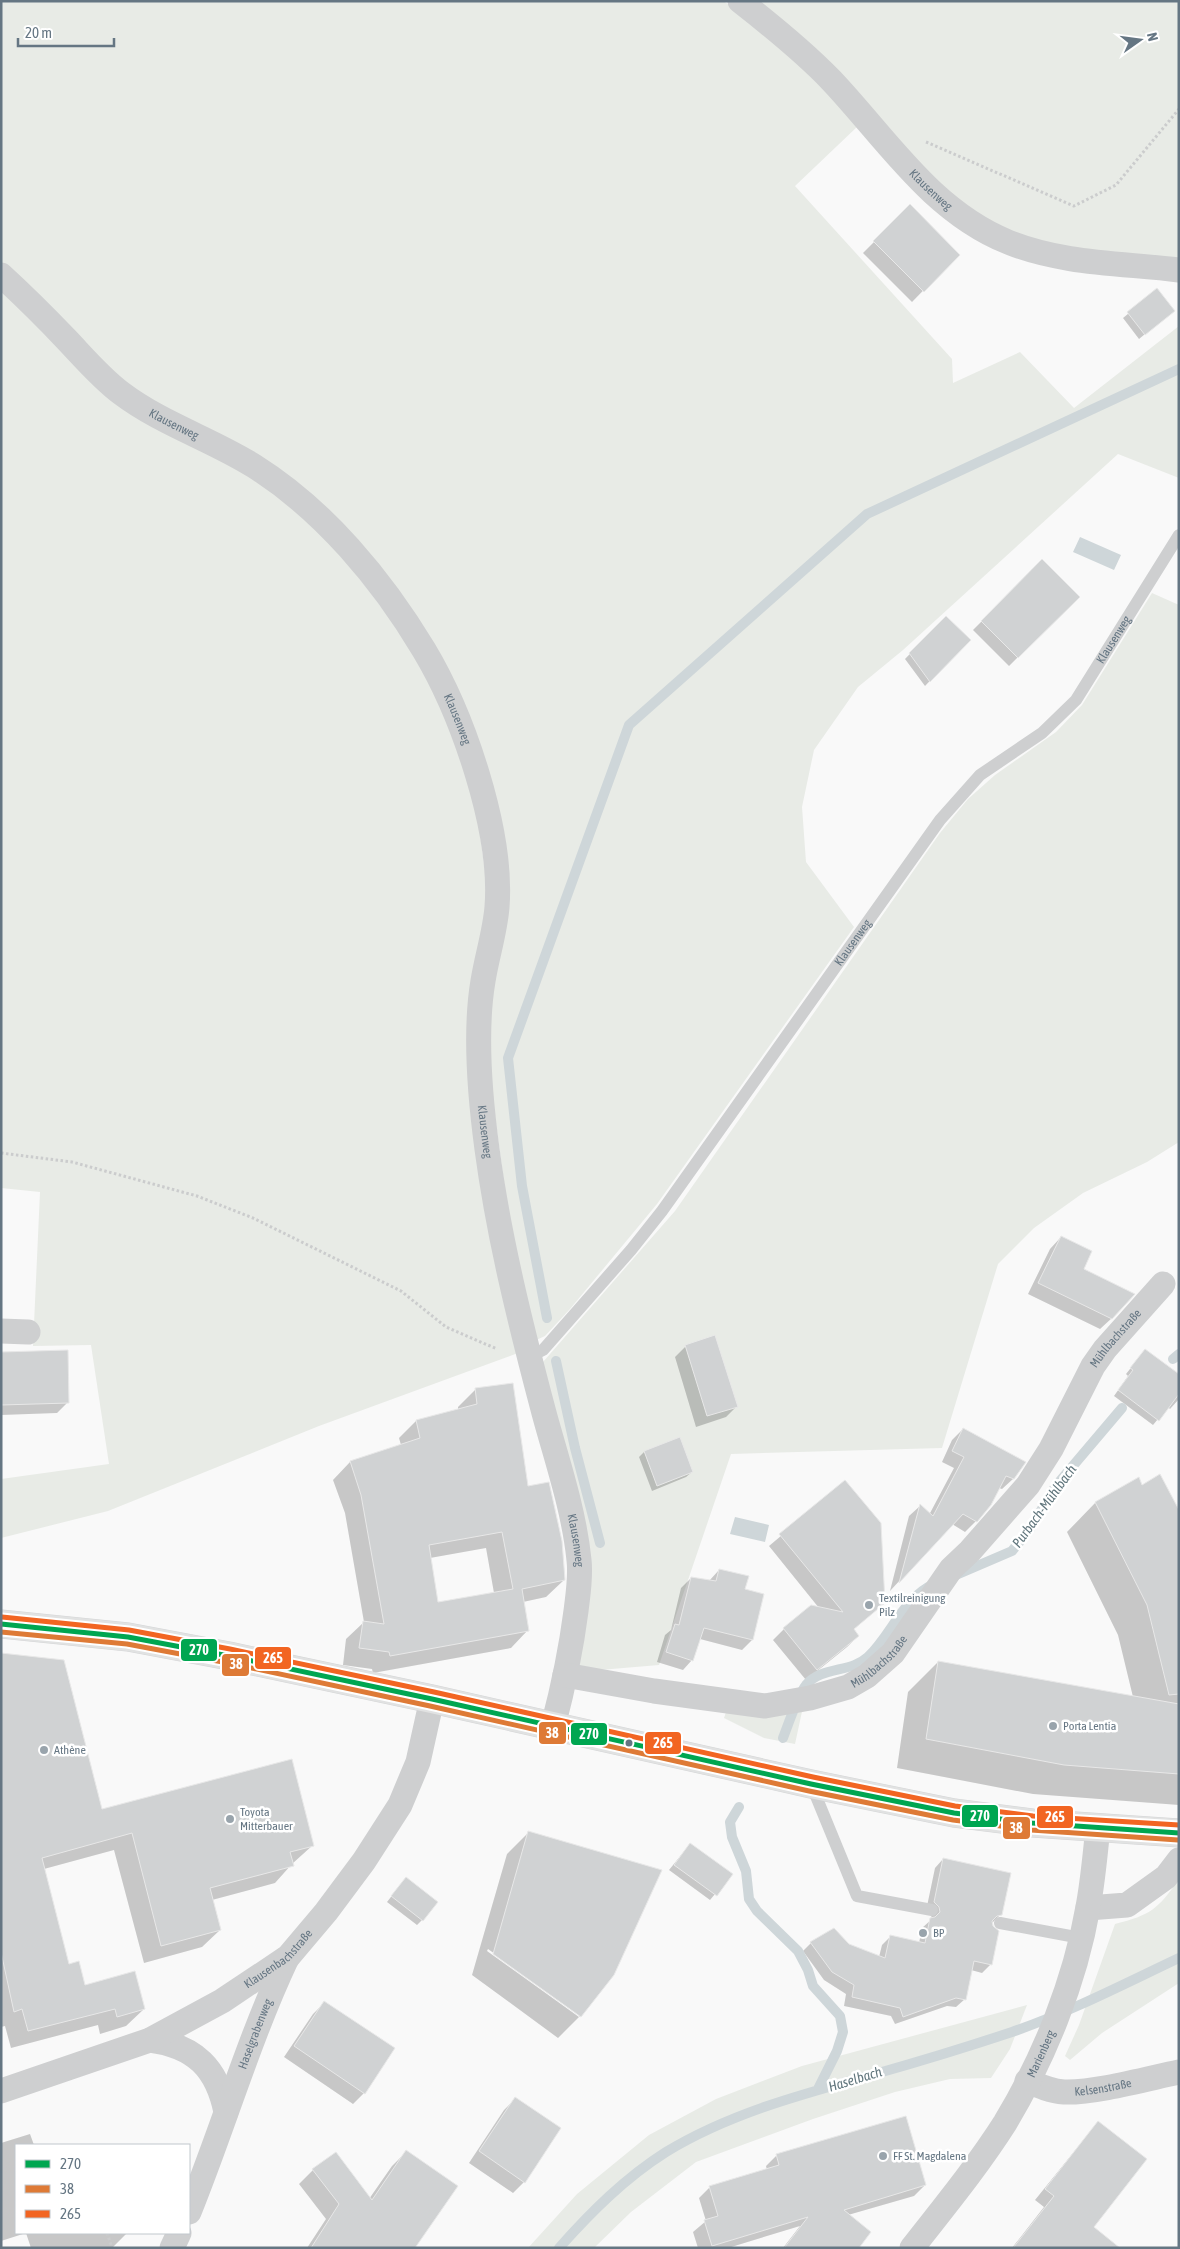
<svg xmlns="http://www.w3.org/2000/svg" width="1180" height="2249" font-family="'Asap Condensed',sans-serif">
  <rect width="100%" height="100%" fill="#f9f9f9"/>
  <path fill="#e8ebe6" d="M1 1H723L756 21 789 51 858 126 795 186 952 359 953 383 1020 352 1074 408 1179 326V478L1118 454 903 650 858 687 814 750 802 807 806 862 854 927 657 1204 570 1309 545 1336 534 1341 516 1269 488 1065 494 816 384 576 133 389 1 266Z
    M755 1H1179V263L1034 242 959 205Z
    M1 287 323 531 417 654 450 722 475 794 489 904 473 995 518 1353 319 1426 108 1511 1 1538V1479L109 1464 91 1345 33 1346 40 1192 1 1188Z
    M1152 593 1179 605V1142L1147 1162 1083 1193 1034 1228 998 1264 942 1448 731 1454 659 1665 588 1671 580 1666V1653L543 1362 675 1211 940 833 968 799 995 775 1056 732 1082 705Z
    M803 1707 795 1744 764 1738 724 1718 727 1709Z
    M1179 1879V1983L1102 2033 1070 2060 1065 2056 1079 2025 1115 1924C1151 1915 1158 1909 1179 1879Z
    M1027 2005 1010 2049 991 2078 950 2079 895 2092 813 2119 696 2162 631 2212 594 2248H528L577 2194 649 2135 716 2099 802 2066Z"/>
  <path fill="#ced6d9" d="M1080 537 1121 555 1114 570 1073 552Z
    M735 1517 769 1525 765 1542 730 1534Z"/>
  <path fill="#0003" fill-rule="evenodd" d="M910 206 958 255 912 302 863 253Z
    M1157 290 1173 311 1139 339 1123 318Z
    M1042 561 1078 597 1009 666 973 630Z
    M946 617 969 640 925 686 905 659Z
    M1061 1237 1112 1318 1100 1329 1028 1294 1050 1249Z
    M686 1346 737 1406 726 1417 696 1427 675 1357Z
    M1145 1350 1179 1376V1399L1170 1409 1168 1407 1153 1425 1114 1396 1128 1376 1126 1374Z
    M1 1353 67 1403 57 1413 1 1415Z
    M512 1384 527 1487 564 1580 546 1597 523 1602 528 1630 511 1648 373 1673 372 1669 343 1665 346 1639 364 1622 345 1513 333 1480 350 1462 401 1445 399 1438 416 1421 458 1410V1407L475 1390ZM486 1548 494 1593 437 1604 430 1558Z
    M963 1429 1024 1462 1013 1479 1002 1489 999 1488 976 1521 965 1532 952 1524 890 1591 909 1516 920 1506 929 1515 954 1468 942 1462 952 1440Z
    M644 1452 692 1472 686 1477 652 1491 639 1457Z
    M845 1482 884 1603 853 1630 858 1636 847 1647 806 1680 773 1640 784 1629 819 1608 769 1546Z
    M1142 1487 1179 1512V1805L1033 1794 897 1768 908 1692 938 1662 1133 1697 1118 1635 1067 1532 1096 1502Z
    M719 1570 744 1590 763 1595 752 1640 742 1650 700 1639 692 1660 683 1670 657 1662 665 1635 671 1630 681 1588 691 1578 709 1581Z
    M1 1656 101 1810 313 1845 292 1864 275 1883 212 1900 220 1930 202 1947 144 1963 114 1850 44 1869 68 1965 84 1987 144 2009 126 2026 100 2034 98 2025 11 2048 5 2026 1 2027Z
    M528 1833 612 1974 580 2016 558 2038 472 1975 507 1854ZM488 1949 579 2014V2017L487 1951Z
    M690 1844 731 1875 710 1900 669 1870Z
    M943 1859 1001 1914 992 1923 991 1964 982 1973 971 1970 965 1999 956 2007 947 2006 895 2024 891 2016 844 2006 846 1994 824 1980 803 1951 811 1943 848 1945 879 1957 882 1945 890 1937 919 1943 922 1928 932 1919 931 1915 926 1911 935 1868Z
    M401 1884 422 1920 417 1925 387 1902Z
    M324 2003 364 2093 353 2104 284 2057 313 2014Z
    M515 2099 524 2182 513 2193 469 2163 504 2110Z
    M1098 2122 1092 2227 1099 2248H1012L1044 2207 1035 2200Z
    M30 2134 34 2145H16V2233H127L112 2248H31L26 2233 1 2241V2143Z
    M406 2152 413 2248H307L326 2219 299 2184 313 2170 369 2199 392 2166Z
    M777 2155 925 2185 914 2196 848 2215 858 2248H783L800 2226 728 2248H698L693 2232 706 2221 699 2198 710 2187 767 2170 766 2166Z"/>
  <g fill="none" stroke-linecap="round" stroke-linejoin="round">
    <path stroke="#ced6d9" stroke-width="10" d="M547 1318 522 1186 508 1058 629 725 867 514 1179 369
      M1173 1359 1179 1354
      M556 1361 575 1448 600 1543
      M956 1575 1012 1551 1030 1529 1055 1487 1122 1408
      M783 1738C788 1725 798 1695 806 1685 822 1666 851 1673 868 1657 892 1634 903 1598 934 1584
      M739 1807 730 1822 732 1837 746 1871 749 1899 757 1911 798 1951 808 1970 813 1986 840 2016 843 2032 837 2051 818 2089
      M559 2248C591 2212 625 2178 666 2152 730 2113 803 2094 875 2074 921 2061 967 2047 1012 2032 1070 2012 1124 1984 1179 1958"/>
  </g>
  <path fill="#d0d2d3" stroke="#e8e8e8" fill-rule="evenodd" d="M910 204 960 255 924 292 873 241Z
    M1157 288 1175 311 1145 335 1127 312Z
    M1042 559 1080 597 1018 658 981 621Z
    M946 616 971 640 930 682 909 653Z
    M1061 1236 1092 1251 1084 1269 1135 1294 1112 1319 1038 1283Z
    M715 1335 738 1407 707 1416 685 1345Z
    M1145 1349 1179 1374V1394L1159 1421 1118 1390 1133 1370 1130 1368Z
    M68 1350 69 1403 1 1405V1352Z
    M513 1383 528 1486 549 1482 562 1541 565 1580 522 1589 529 1631 390 1656 389 1652 359 1648 363 1621 384 1624 361 1495 350 1461 420 1438 416 1420 477 1404 475 1388ZM502 1532 513 1589 438 1602 429 1545Z
    M963 1428 1026 1462 1014 1479 1006 1476 991 1505 977 1522 963 1514 899 1583 920 1504 933 1516 964 1457 952 1451Z
    M680 1437 693 1472 657 1486 644 1451Z
    M1160 1474 1179 1510V1694L1169 1695 1147 1605 1095 1502 1139 1477 1142 1485Z
    M845 1480 881 1523 885 1603 854 1629 859 1636 817 1670 783 1628 811 1605 843 1612 779 1534Z
    M719 1569 749 1576 745 1589 764 1594 753 1640 704 1628 693 1661 666 1652 675 1624 679 1625 691 1577 716 1581Z
    M1 1653 64 1660 102 1809 292 1759 314 1846 290 1852 294 1866 210 1888 221 1930 161 1946 132 1833 42 1858 69 1964 79 1961 85 1985 135 1971 145 2009 117 2017 115 2009 28 2031 22 2009 14 2012 1 1952Z
    M938 1661 1179 1704V1774L1064 1765 926 1739Z
    M528 1831 662 1870 614 1975 581 2017 493 1954Z
    M690 1843 733 1874 717 1896 674 1865Z
    M943 1858 1011 1873 1002 1915 997 1916 992 1921 993 1926 999 1931 992 1965 974 1961 966 2000 956 1998 903 2017 900 2008 852 1997 854 1985 832 1972 810 1942 834 1928 849 1944 885 1958 890 1935 925 1943 930 1918 935 1917 940 1912 939 1907 934 1902Z
    M406 1877 438 1902 423 1921 391 1896Z
    M324 2001 395 2048 365 2094 294 2046Z
    M515 2097 561 2128 525 2183 479 2151Z
    M906 2116 926 2185 844 2210 871 2232 859 2248H784L808 2217 712 2246 704 2220 718 2216 709 2186 779 2165 776 2154Z
    M1098 2121 1147 2159 1094 2227 1120 2248H1013L1054 2196 1045 2189Z
    M406 2150 458 2186 415 2248H311L339 2204 312 2169 336 2152 372 2200Z"/>
  <g fill="none" stroke-linecap="round" stroke-linejoin="round">
    <defs>
      <path id="primary" d="M1 1624 128 1637 229 1656 432 1699 811 1784 954 1813 1032 1823 1179 1833"/>
    </defs>
    <use href="#primary" stroke="#d5d6d7" stroke-width="29"/>
    <path stroke="#cbcccd" stroke-width="3" stroke-dasharray="2.5 2.5" stroke-linecap="butt" d="M926 142 1074 206 1116 185 1179 109
      M1 1153 72 1162 197 1196 253 1218 401 1291 446 1327 497 1349
      M107 2233 112 2248"/>
    <g stroke="#cecfd0" stroke-width="12">
      <path id="s1" d="M529 1357 543 1350 631 1250 662 1211 940 820 980 775 1042 733 1076 700 1179 535"/>
      <path d="M811 1784 857 1896 932 1910"/>
      <path d="M1000 1923 1081 1938"/>
    </g>
    <g stroke="#cecfd0" stroke-width="25">
      <path id="s2" d="M740 1C772 26 803 51 831 80 886 138 931 211 1008 242 1062 264 1122 263 1179 270"/>
      <path id="s3" d="M1 275C24 296 46 318 67 340 85 359 101 378 121 393 162 424 211 439 254 466 324 510 382 580 424 650 463 715 503 831 497 907 495 932 487 956 483 981 474 1034 480 1097 487 1149 499 1239 521 1326 544 1413 557 1461 574 1510 579 1560 581 1577 578 1594 576 1611 571 1650 563 1688 553 1726"/>
      <path d="M1 1331 28 1332"/>
      <path id="s4" d="M565 1675 654 1691 765 1706 810 1698 848 1687 867 1676 893 1653 951 1569 970 1551 1028 1485 1051 1449 1093 1366 1105 1349 1163 1284"/>
      <path d="M1088 1908 1127 1905 1166 1877 1179 1860"/>
      <path d="M150 2040C195 2046 217 2068 226 2112"/>
      <path id="s5" d="M1027 2081C1039 2086 1051 2091 1064 2092 1095 2093 1146 2079 1179 2072"/>
      <path id="s6" d="M1 2091 150 2040 222 2001 288 1957 326 1912 364 1861 400 1805 418 1762 432 1699"/>
      <path id="s7" d="M189 2212C223 2128 248 2041 287 1958"/>
      <path d="M172 2248 179 2233"/>
      <path id="s8" d="M912 2248C944 2207 977 2167 1005 2123 1044 2058 1075 1982 1088 1907 1093 1881 1095 1854 1098 1828"/>
    </g>
    <use href="#primary" stroke="#e1e2e2" stroke-width="28"/>
    <defs>
      <path id="bus-1" d="M1 1624 128 1637 229 1656 432 1699 811 1784 954 1813 1032 1823 1179 1833"/>
      <path id="bus-2" d="M1 1632 127 1644 228 1663 430 1706 809 1791 953 1820 1031 1830 1178 1840"/>
      <path id="bus-3" d="M2 1617 129 1630 230 1649 434 1692 813 1777 955 1806 1033 1816 1179 1825"/>
    </defs>
    <use href="#bus-1" stroke="#fff" stroke-width="9"/>
    <use href="#bus-2" stroke="#fff" stroke-width="9"/>
    <use href="#bus-3" stroke="#fff" stroke-width="9"/>
    <use href="#bus-1" stroke="#00a651" stroke-width="5"/>
    <use href="#bus-2" stroke="#de7a36" stroke-width="5"/>
    <use href="#bus-3" stroke="#f26522" stroke-width="5"/>
  </g>
  <g fill="#99a4ac" stroke="#fff" stroke-width="2">
    <circle cx="869" cy="1605" r="5"/>
    <circle cx="1053" cy="1726" r="5"/>
    <circle cx="44" cy="1750" r="5"/>
    <circle cx="230" cy="1819" r="5"/>
    <circle cx="923" cy="1933" r="5"/>
    <circle cx="883" cy="2156" r="5"/>
  </g>
  <circle fill="#657683" stroke="#fff" stroke-width="2" cx="629" cy="1743" r="4.5"/>
  <g text-anchor="middle" dominant-baseline="central" stroke-width="5" stroke-linejoin="round" paint-order="stroke">
    <g font-size="12" fill="#657683" stroke="#fff">
      <text stroke="none"><textPath href="#s2" startOffset="269">Klausenweg</textPath></text>
      <text stroke="none"><textPath href="#s3" startOffset="230">Klausenweg</textPath></text>
      <text stroke="none"><textPath href="#s1" startOffset="932">Klausenweg</textPath></text>
      <text stroke="none"><textPath href="#s3" startOffset="650">Klausenweg</textPath></text>
      <text stroke="none"><textPath href="#s1" startOffset="528">Klausenweg</textPath></text>
      <text stroke="none"><textPath href="#s3" startOffset="1070">Klausenweg</textPath></text>
      <text stroke="none"><textPath href="#s4" startOffset="732">Mühlbachstraße</textPath></text>
      <text stroke="none"><textPath href="#s3" startOffset="1489">Klausenweg</textPath></text>
      <text stroke="none"><textPath href="#s4" startOffset="328">Mühlbachstraße</textPath></text>
      <text stroke="none"><textPath href="#s6" startOffset="310">Klausenbachstraße</textPath></text>
      <text stroke="none"><textPath href="#s7" startOffset="190">Haselgrabenweg</textPath></text>
      <text stroke="none"><textPath href="#s8" startOffset="234">Marienberg</textPath></text>
      <text stroke="none"><textPath href="#s5" startOffset="78">Kelsenstraße</textPath></text>
    </g>
    <g font-size="12" fill="#657683" stroke="#fff" text-anchor="start">
      <text x="879" y="1598">Textilreinigung<tspan x="879" dy="14">Pilz</tspan></text>
      <text x="1063" y="1726">Porta Lentia</text>
      <text x="54" y="1750">Athène</text>
      <text x="240" y="1812">Toyota<tspan x="240" dy="14">Mitterbauer</tspan></text>
      <text x="933" y="1933">BP</text>
      <text x="893" y="2156">FF St. Magdalena</text>
    </g>
    <g font-size="14" font-style="italic" fill="#60757c" stroke="#fff">
      <text transform="translate(1044 1506) rotate(-54)">Purbach-Mühlbach</text>
      <text transform="translate(855 2079) rotate(-17)">Haselbach</text>
    </g>
  </g>
  <g stroke="#fff" stroke-width="2">
    <rect x="180" y="1638" width="38" height="24" rx="5" fill="#00a651"/>
    <rect x="254" y="1646" width="38" height="24" rx="5" fill="#f26522"/>
    <rect x="221" y="1653" width="29" height="24" rx="5" fill="#de7a36"/>
    <rect x="538" y="1721" width="29" height="24" rx="5" fill="#de7a36"/>
    <rect x="570" y="1722" width="38" height="24" rx="5" fill="#00a651"/>
    <rect x="644" y="1731" width="38" height="24" rx="5" fill="#f26522"/>
    <rect x="961" y="1804" width="38" height="24" rx="5" fill="#00a651"/>
    <rect x="1036" y="1805" width="38" height="24" rx="5" fill="#f26522"/>
    <rect x="1002" y="1816" width="29" height="24" rx="5" fill="#de7a36"/>
  </g>
  <g font-size="14" text-anchor="middle" font-weight="bold" fill="#fff">
    <text x="199" y="1655">270</text>
    <text x="273" y="1663">265</text>
    <text x="236" y="1669">38</text>
    <text x="552" y="1738">38</text>
    <text x="589" y="1739">270</text>
    <text x="663" y="1748">265</text>
    <text x="980" y="1821">270</text>
    <text x="1055" y="1822">265</text>
    <text x="1016" y="1833">38</text>
  </g>
  <rect width="1180" height="2249" fill="none" stroke="#657683" stroke-width="5"/>
  <rect x="15" y="2144" width="175" height="90" fill="#ffffff" stroke="#c1c8cd"/>
  <rect x="25" y="2160" width="25" height="8" fill="#00a651" stroke="#c1c8cd"/>
  <text x="60" y="2169" font-size="15" fill="#657683">270</text>
  <rect x="25" y="2185" width="25" height="8" fill="#de7a36" stroke="#c1c8cd"/>
  <text x="60" y="2194" font-size="15" fill="#657683">38</text>
  <rect x="25" y="2210" width="25" height="8" fill="#f26522" stroke="#c1c8cd"/>
  <text x="60" y="2219" font-size="15" fill="#657683">265</text>
  <g transform="translate(1140 40) rotate(76)" stroke="#ffffff" stroke-width="4" paint-order="stroke">
  <path d="M0-4L9 19L0 12L-9 19Z" fill="#657683"/>
  <text y="-8" font-size="14" font-weight="bold" text-anchor="middle" fill="#657683">N</text>
  </g>
  <path d="M18 38v8h96v-8" fill="none" stroke="#657683" stroke-width="2.5"/>
  <text x="25" y="38" font-size="15" fill="#657683" stroke="#ffffff" stroke-width="4" paint-order="stroke">20 m</text>
</svg>
